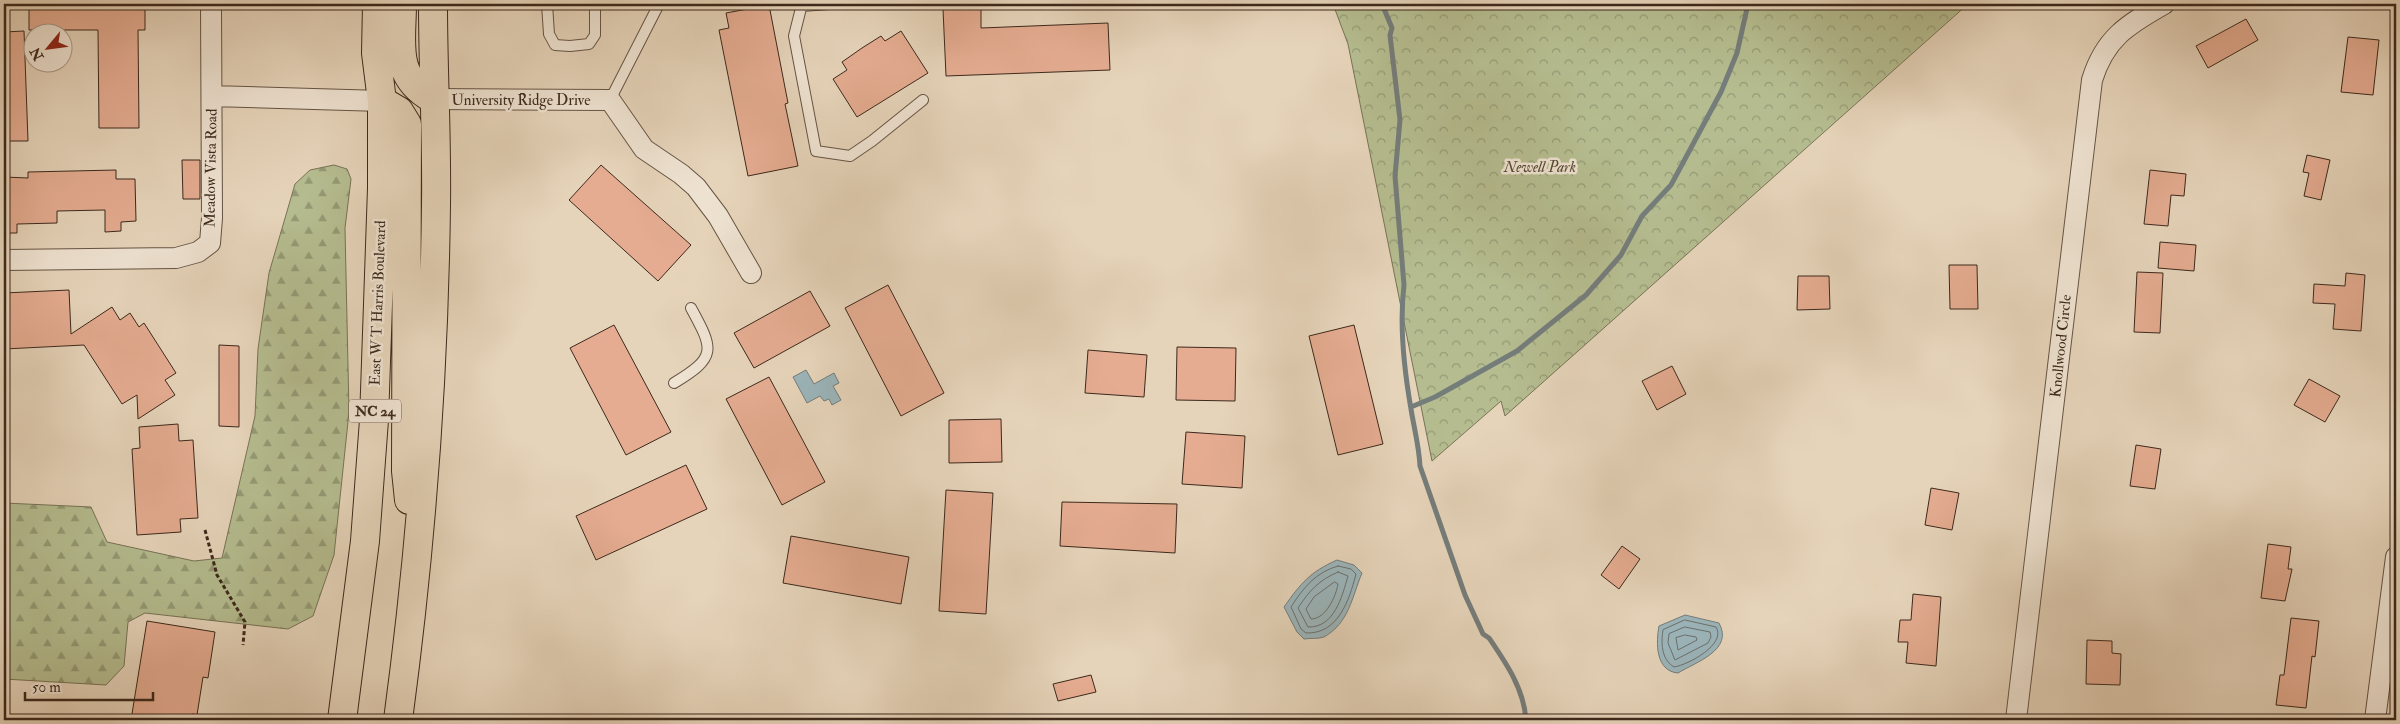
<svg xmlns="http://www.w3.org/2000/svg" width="2400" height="724" font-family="'IM FELL Double Pica',serif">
  <defs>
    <pattern id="forest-firs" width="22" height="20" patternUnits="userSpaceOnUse" patternTransform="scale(1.25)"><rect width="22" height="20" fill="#b5bd90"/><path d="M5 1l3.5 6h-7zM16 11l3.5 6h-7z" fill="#949a75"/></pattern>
    <pattern id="park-crowns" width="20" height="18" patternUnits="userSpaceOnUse" patternTransform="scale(1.25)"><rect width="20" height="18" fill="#b5bd90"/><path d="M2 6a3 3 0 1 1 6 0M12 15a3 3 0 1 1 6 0" fill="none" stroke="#949a75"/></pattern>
  </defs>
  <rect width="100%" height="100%" fill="#e6d4ba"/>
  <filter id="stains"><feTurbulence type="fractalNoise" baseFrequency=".004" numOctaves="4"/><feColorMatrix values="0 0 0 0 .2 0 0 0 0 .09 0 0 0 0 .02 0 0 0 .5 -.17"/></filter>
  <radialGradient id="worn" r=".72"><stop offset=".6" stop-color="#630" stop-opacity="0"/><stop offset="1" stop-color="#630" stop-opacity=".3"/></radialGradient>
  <path fill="url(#forest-firs)" stroke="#787356" d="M334 165 347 169 351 179 345 228 349 412 334 555 313 616 288 629 145 613 128 622 124 666 106 685 4 679V503L91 507 107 542 194 561 222 558 255 416 258 349 269 273 295 184 310 170Z"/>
  <path fill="url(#park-crowns)" stroke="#787356" d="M1333 4H1968L1505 416 1501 401 1432 461 1348 44Z"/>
  <path fill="#9bb5bb" stroke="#757d7b" d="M806 370 814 384 834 373 839 383 833 386 841 400 832 405 829 399 824 401 820 396 807 403 793 377Z
    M1337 560 1354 565 1362 573C1352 597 1349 623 1324 637 1319 639 1310 638 1304 639L1297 632 1284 607C1301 583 1310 572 1337 560Z
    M1685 615 1719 623C1734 650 1696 662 1678 673 1655 671 1656 642 1659 626Z"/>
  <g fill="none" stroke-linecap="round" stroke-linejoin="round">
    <path stroke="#6c6f6c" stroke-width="1" d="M1338 566 1351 569 1356 574C1349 601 1338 634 1306 633L1301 629 1291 607C1303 588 1316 572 1338 566Z
      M1338 572 1348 576C1342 597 1334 628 1308 627L1298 608C1309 591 1319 580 1338 572Z
      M1335 582 1338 584C1336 596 1326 619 1311 619L1306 609 1314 597Z
      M1685 620 1716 627C1727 644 1688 665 1674 667 1661 659 1661 643 1663 630Z
      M1685 627 1710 632 1711 637 1708 643 1675 660 1668 643 1669 634Z
      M1685 635 1696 637 1697 640 1678 650 1676 638Z"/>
    <path stroke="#757d7b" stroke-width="5" d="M1382 4 1392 28 1390 35 1400 120 1395 176 1404 285C1399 326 1404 369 1411 409 1414 428 1419 446 1420 466L1465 595 1483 634 1489 638C1506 663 1524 689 1526 720
      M1411 407 1435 397 1517 351 1586 295 1621 255 1642 216 1671 185 1721 92 1737 53 1748 4"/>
  </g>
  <path fill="#e5ac91" stroke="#3c291c" d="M29 4H145V30H138L139 128H99L98 30H29Z
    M769 5 788 103 785 104 798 166 748 176 719 30 729 28 726 13Z
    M981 8V28L1108 23 1110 70 946 76 943 9Z
    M2246 19 2258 40 2208 68 2196 46Z
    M24 31 28 141H4V32Z
    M901 31 928 73 857 117 833 79 847 70 842 62 862 48 881 36 885 41Z
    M2348 37 2379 40 2373 95 2341 92Z
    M2307 155 2330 160 2321 200 2304 196 2309 173 2303 172Z
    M182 160H200V199H183Z
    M601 165 691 245 658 281 569 200Z
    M116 170V179H135L136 221 121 222V231L105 232V210L57 211V223L17 224V233H4V177L28 178V172Z
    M2150 170 2186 174 2184 196 2171 195 2168 226 2144 224Z
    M2160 242 2196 245 2194 271 2158 268Z
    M1949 265H1977L1978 309H1950Z
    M2137 272 2163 273 2160 333 2134 332Z
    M2346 273 2365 275 2361 331 2333 329 2335 304 2313 303 2314 284 2345 286Z
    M1798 276H1829L1830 309 1797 310Z
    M888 285 944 393 901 416 845 308Z
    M69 290 71 334 112 307 120 320 130 313 139 327 144 323 176 373 165 380 175 395 138 419 137 395 122 404 84 345 4 349V293Z
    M810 291 830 326 754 368 734 333Z
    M614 325 671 432 626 455 570 348Z
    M1354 325 1383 444 1338 455 1309 336Z
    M219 345 239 346V427L219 426Z
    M1177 347 1236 348 1235 401 1176 400Z
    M1088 350 1147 355 1144 397 1085 393Z
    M1672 366 1686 394 1657 410 1642 381Z
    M769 377 825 482 782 505 726 399Z
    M2309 379 2340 396 2325 422 2294 405Z
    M1001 419 1002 462 949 463V420Z
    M178 424 179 441 193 440 198 518 180 519 181 532 137 535 132 449 140 448 139 427Z
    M1186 432 1245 436 1242 488 1182 484Z
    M2136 445 2161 449 2155 489 2130 486Z
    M686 465 707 509 596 560 576 516Z
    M1931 488 1959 493 1952 530 1925 525Z
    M946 490 993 493 986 614 939 611Z
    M1062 502 1177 504 1175 553 1060 546Z
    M791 536 909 557 901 604 783 583Z
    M2268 544 2291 547 2288 569H2292L2285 601 2261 598Z
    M1622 546 1640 559 1619 589 1601 575Z
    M1913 594 1941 597 1936 666 1906 663 1908 642H1898L1900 620H1911Z
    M2291 618 2319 621 2315 657 2312 656 2306 708 2276 705 2280 675H2284Z
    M147 621 215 632 208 678 203 677 197 715 192 714 191 720H131Z
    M2087 640 2112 641V653L2121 654 2120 685 2086 684Z
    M1091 675 1096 692 1058 701 1053 684Z"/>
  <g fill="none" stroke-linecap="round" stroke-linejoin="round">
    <defs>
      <path id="lane" d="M547 4 549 34 555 45 570 46 589 44 595 35V4
        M802 4 794 36 816 151 850 156 872 141 923 100
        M802 6 829 4
        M610 100 659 4
        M674 383C717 357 714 350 691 308"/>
      <path id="street" d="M212 96 382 101
        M433 99 610 100 644 149 681 174 696 187 718 216 751 273
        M4 260 176 258 198 252 210 243 212 218 211 4
        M2016 720 2092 80C2105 38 2127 25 2164 4
        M2375 720 2396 557"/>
      <path id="primary" d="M402 4C402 44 392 76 433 99
        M382 101 399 111 407 124 406 471 409 500
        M342 720 365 541 374 420 382 188V101L376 53 377 4
        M398 720C421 549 434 377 436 204 437 137 433 71 433 4"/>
    </defs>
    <use href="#lane" stroke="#665444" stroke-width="12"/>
    <use href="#street" stroke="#665444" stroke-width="22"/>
    <use href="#primary" stroke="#3c291c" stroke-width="30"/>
    <path stroke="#3c291c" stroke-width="3" stroke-dasharray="4 2.5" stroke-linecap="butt" d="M205 530 217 575 245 622 243 645"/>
    <use href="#lane" stroke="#efe3d2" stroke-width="10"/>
    <use href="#street" stroke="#efe3d2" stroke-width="20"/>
    <use href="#primary" stroke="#e6d4ba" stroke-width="28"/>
  </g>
  <g text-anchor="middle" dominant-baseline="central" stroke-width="5" stroke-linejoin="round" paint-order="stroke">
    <rect fill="#efe3d2" stroke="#726153" stroke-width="1" x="349" y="399.5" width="52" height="23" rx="4"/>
    <g font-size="14" font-weight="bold" fill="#3c291c">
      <text x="375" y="411">NC 24</text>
    </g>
    <g font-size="15" fill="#3c291c" stroke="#efe3d2">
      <text x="521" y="100">University Ridge Drive</text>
      <text transform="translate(211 168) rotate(-89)">Meadow Vista Road</text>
      <text transform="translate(378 303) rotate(-88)">East W T Harris Boulevard</text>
      <text transform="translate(2061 346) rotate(-84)">Knollwood Circle</text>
    </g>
    <g font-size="15" font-style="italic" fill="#544733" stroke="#efe3d2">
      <text x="1540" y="167">Newell Park</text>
    </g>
  </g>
  <rect width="2400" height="724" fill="none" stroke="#e6d4ba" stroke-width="20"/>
  <rect x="5" y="5" width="2390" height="714" fill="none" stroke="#3c291c" stroke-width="2.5"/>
  <rect x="10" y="10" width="2380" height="704" fill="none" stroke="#3c291c"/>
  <g transform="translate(48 48) rotate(241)"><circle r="24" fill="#efe3d2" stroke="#a79989"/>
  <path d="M0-4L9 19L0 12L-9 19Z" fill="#8f2418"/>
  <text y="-8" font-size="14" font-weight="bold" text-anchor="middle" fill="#3c291c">N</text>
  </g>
  <path d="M25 692v8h128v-8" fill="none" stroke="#3c291c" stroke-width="2.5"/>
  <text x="32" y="692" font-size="15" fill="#3c291c" stroke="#efe3d2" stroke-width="4" paint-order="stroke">50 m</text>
  <rect width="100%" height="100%" filter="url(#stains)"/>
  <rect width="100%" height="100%" fill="url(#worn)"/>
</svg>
